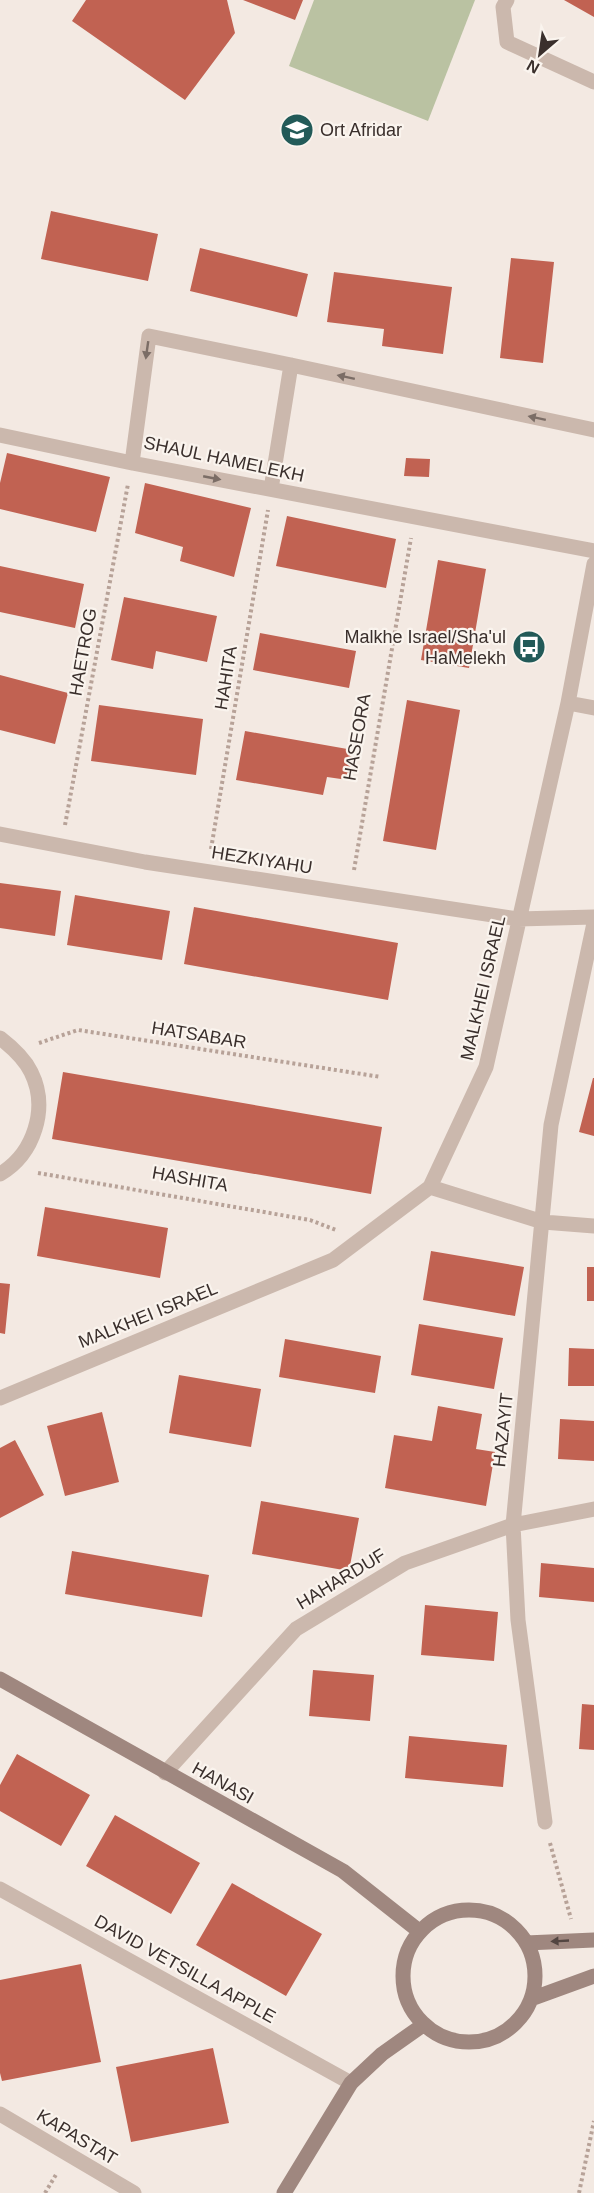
<svg xmlns="http://www.w3.org/2000/svg" width="594" height="2193" font-family="Arial,sans-serif">
  <rect width="100%" height="100%" fill="#f3e9e2"/>
  <path fill="#bac2a2" d="M314 0H475L428 121 289 66Z"/>
  <path fill="#c16252" d="M86 0H227L235 33 185 100 72 21Z
    M243 0H303L295 20Z
    M564 0H594V17Z
    M51 211 158 234 148 281 41 259Z
    M200 248 308 274 297 317 190 291Z
    M511 258 554 262 543 363 500 358Z
    M334 272 452 287 443 354 382 346 384 329 327 322Z
    M7 453 110 477 96 532 0 509V483Z
    M406 458 430 459 429 477 404 476Z
    M145 483 251 508 234 577 180 561 183 547 135 533Z
    M287 516 396 539 386 588 276 566Z
    M438 560 486 569 469 668 421 660Z
    M0 566 84 584 75 628 0 612Z
    M124 597 217 616 207 662 156 651 153 669 111 660Z
    M260 633 356 651 349 688 253 670Z
    M0 675 68 693 55 744 0 730Z
    M407 700 460 710 436 850 383 841Z
    M99 705 203 719 196 775 91 761Z
    M245 731 353 750 348 780 327 777 323 795 236 780Z
    M0 883 61 891 55 936 0 928Z
    M75 895 170 911 162 960 67 945Z
    M194 907 398 943 388 1000 184 964Z
    M63 1072 382 1127 371 1194 52 1139Z
    M593 1078H594V1136L579 1132Z
    M45 1207 168 1228 160 1278 37 1256Z
    M431 1251 524 1267 515 1316 423 1300Z
    M587 1267H594V1301H587Z
    M0 1283 10 1284 5 1334 0 1333Z
    M419 1324 503 1338 494 1389 411 1375Z
    M285 1339 381 1356 375 1393 279 1377Z
    M569 1348 594 1349V1386H568Z
    M179 1375 261 1389 251 1447 169 1433Z
    M438 1406 482 1414 476 1449 495 1452 486 1506 385 1488 394 1435 432 1441Z
    M102 1412 119 1482 65 1496 47 1426Z
    M560 1419 594 1421V1461L558 1459Z
    M15 1440 44 1495 0 1518V1448Z
    M261 1501 359 1518 349 1571 252 1554Z
    M72 1551 209 1575 202 1617 65 1594Z
    M541 1563 594 1568V1602L539 1597Z
    M425 1605 498 1612 494 1661 421 1655Z
    M313 1670 374 1675 370 1721 309 1716Z
    M582 1704 594 1705V1750L579 1749Z
    M409 1736 507 1745 503 1787 405 1778Z
    M17 1754 90 1795 61 1846 0 1811V1785Z
    M115 1815 200 1863 171 1914 86 1866Z
    M232 1883 322 1934 286 1996 196 1945Z
    M81 1964 101 2062 2 2081 0 2073V1980Z
    M213 2048 229 2123 131 2142 116 2067Z"/>
  <g fill="none" stroke-linecap="round" stroke-linejoin="round">
    <path stroke="#b7a298" stroke-width="4" stroke-dasharray="3 3" stroke-linecap="butt" d="M65 825 128 484
      M211 849 268 510
      M354 870 411 538
      M39 1043 78 1030 381 1077
      M38 1173 310 1220 336 1230
      M550 1843 571 1919
      M45 2193 57 2173
      M579 2193 594 2121"/>
    <path stroke="#cbb8ad" stroke-width="15" d="M507 0 503 7 507 42 594 82
      M594 430 291 365 149 336 132 463 594 551
      M0 435 132 463
      M271 489 291 365
      M568 703 594 708
      M0 834 145 862 518 919 594 917
      M0 1038C13 1048 24 1058 31 1072 49 1108 34 1154 0 1174
      M430 1187 543 1222 594 1226
      M0 1398 333 1260 430 1187 486 1067 568 703 594 564
      M165 1773 296 1629 405 1563 513 1525 594 1509
      M545 1822 518 1620 513 1525 551 1125 594 923
      M0 1889 351 2083
      M0 2114 134 2193"/>
    <path stroke="#9f877f" stroke-width="15" d="M0 1679 343 1871 419 1931
      M403 1976a66 66 0 1 1 132 0a66 66 0 1 1-132 0Z
      M526 1943 594 1940
      M531 1999 594 1976
      M284 2193 351 2083 382 2054 423 2025"/>
  </g>
  <defs><path id="oneway-solid" d="M-6-.8H1V-3.2L6.5 0L1 3.2V.8H-6Z" transform="scale(1.5)"/></defs>
  <g fill="#7b6d66">
    <use href="#oneway-solid" transform="translate(147 350) rotate(98)"/>
    <use href="#oneway-solid" transform="translate(346 377) rotate(-168)"/>
    <use href="#oneway-solid" transform="translate(537 418) rotate(-168)"/>
    <use href="#oneway-solid" transform="translate(212 478) rotate(11)"/>
  </g>
  <use fill="#534541" href="#oneway-solid" transform="translate(560 1941) rotate(177)"/>
  <defs>
    <symbol id="school-disc" viewBox="-11 -11 22 22"><circle r="9.5" fill="#225a58" stroke="#faf4ee"/><path d="M0-5L7-2L0 1L-7-2ZM-4 1L0 2.5L4 1V4Q0 6-4 4Z" fill="#fff"/></symbol>
    <symbol id="bus-disc" viewBox="-11 -11 22 22"><circle r="9.5" fill="#225a58" stroke="#faf4ee"/><path d="M-5-6H5V4H4V6H2V4H-2V6H-4V4H-5ZM-3.5-4V0h7V-4ZM-3.5 1.2v1.5H-2V1.2ZM2 1.2v1.5H3.5V1.2Z" fill="#fff"/></symbol>
  </defs>
  <g fill-rule="evenodd">
    <use href="#school-disc" x="278" y="111" width="38" height="38"/>
    <use href="#bus-disc" x="510" y="628" width="38" height="38"/>
  </g>
  <g text-anchor="middle" dominant-baseline="central" stroke-width="4.5" stroke-linejoin="round" paint-order="stroke">
    <g font-size="18" fill="#3a2f2c" stroke="#faf4ee" text-anchor="start">
      <text x="320" y="130">Ort Afridar</text>
      <text x="506" y="637" text-anchor="end">Malkhe Israel/Sha'ul<tspan x="506" dy="21">HaMelekh</tspan></text>
    </g>
    <g font-size="18" fill="#3a2f2c" stroke="#faf4ee">
      <text transform="translate(224 459) rotate(12)">SHAUL HAMELEKH</text>
      <text transform="translate(83 652) rotate(-80)">HAETROG</text>
      <text transform="translate(226 678) rotate(-81)">HAHITA</text>
      <text transform="translate(357 737) rotate(-80)">HASEORA</text>
      <text transform="translate(262 860) rotate(9)">HEZKIYAHU</text>
      <text transform="translate(483 988) rotate(-77)">MALKHEI ISRAEL</text>
      <text transform="translate(199 1035) rotate(9)">HATSABAR</text>
      <text transform="translate(190 1179) rotate(10)">HASHITA</text>
      <text transform="translate(148 1315) rotate(-22)">MALKHEI ISRAEL</text>
      <text transform="translate(503 1430) rotate(-84)">HAZAYIT</text>
      <text transform="translate(341 1579) rotate(-31)">HAHARDUF</text>
      <text transform="translate(223 1783) rotate(29)">HANASI</text>
      <text transform="translate(185 1969) rotate(29)">DAVID VETSILLA APPLE</text>
      <text transform="translate(77 2137) rotate(31)">KAPASTAT</text>
    </g>
  </g>
  <g transform="translate(540 54) rotate(209)" stroke="#faf4ee" stroke-width="4.5" paint-order="stroke">
  <path d="M0-4.5L10 22L0 15L-10 22Z" fill="#3a2f2c"/>
  <text y="-9" font-size="16" font-weight="bold" text-anchor="middle" fill="#3a2f2c">N</text>
  </g>
</svg>
